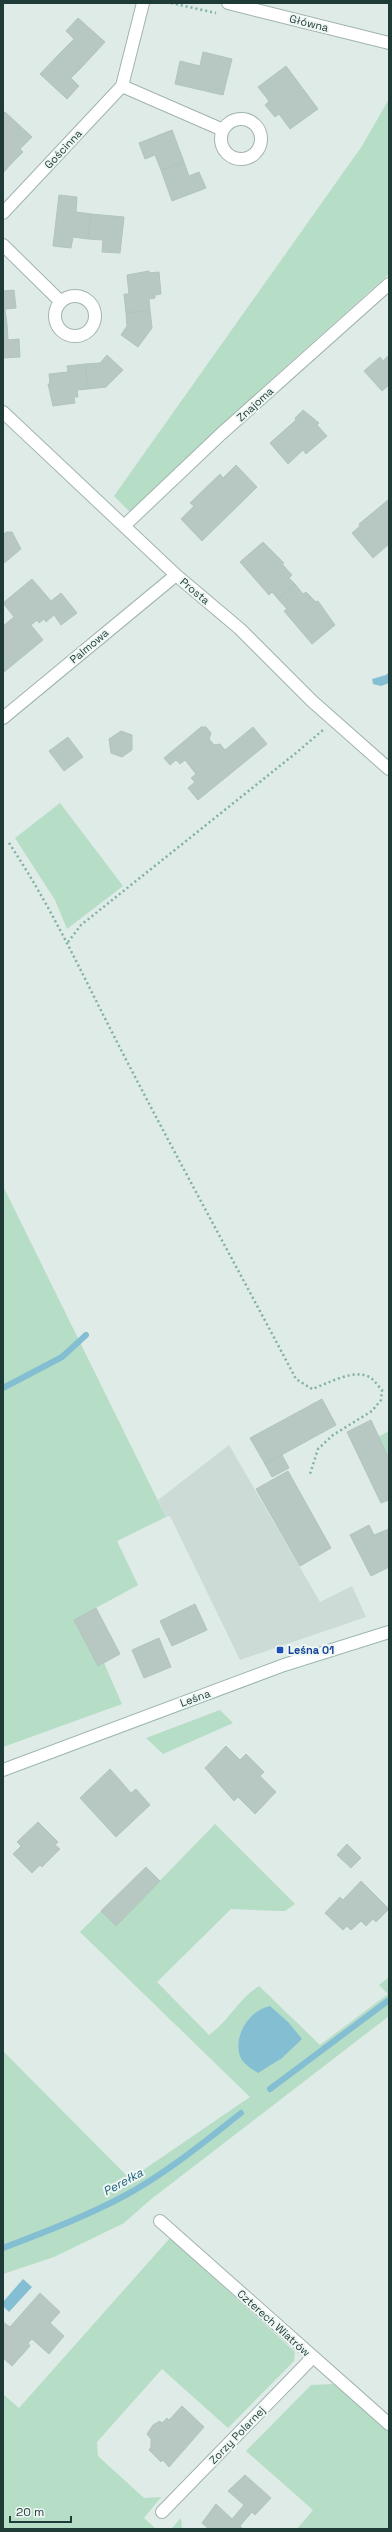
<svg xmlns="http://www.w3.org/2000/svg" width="392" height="2532" font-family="'Space Grotesk',sans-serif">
  <rect width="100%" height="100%" fill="#dfebe7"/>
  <path fill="#cddbd6" d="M229 1445 320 1602 352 1586 366 1617 240 1660 170 1516 166 1517 158 1500Z"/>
  <path fill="#b6ddc5" d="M389 99V274L270 381 132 514 114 496 362 146Z
    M60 803 123 886 67 929 55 900 15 838Z
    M3 1186 166 1517 117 1541 138 1585 74 1620 98 1666 104 1663 122 1704 3 1747Z
    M389 1431V1459L378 1437Z
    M220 1710 233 1723 163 1754 146 1738Z
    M215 1824 295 1904 285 1911H279L231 1909 157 1982 209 2035C229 2021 238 1999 259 1986L320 2045 388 1994 379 1985 389 1977V2016L150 2200 124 2223 54 2257 3 2274V2051L130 2179 250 2097 80 1932 101 1911 116 1926Z
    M170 2238 295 2352 294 2361 228 2428 162 2369 97 2442 98 2456 144 2498 161 2497 144 2518 156 2529H3V2394L19 2408Z
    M334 2384 389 2432V2529H297L313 2510 246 2451 311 2385Z
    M181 2518 182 2529H171Z"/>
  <path fill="#84bed3" d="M389 672V683L381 686 373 684 372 679 386 675Z
    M270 2006 288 2022 302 2039 282 2058 258 2073C252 2069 243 2064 240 2056 233 2035 250 2010 270 2006Z
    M23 2279 32 2287 9 2312 3 2306V2302Z"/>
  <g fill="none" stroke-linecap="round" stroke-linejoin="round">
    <path stroke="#84bed3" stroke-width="6" d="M3 1388 62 1357 86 1335
      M270 2089 389 2000
      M3 2248C45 2232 87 2216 126 2195 168 2172 204 2142 241 2113"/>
  </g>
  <path fill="#b7c8c3" stroke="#b1c4be" d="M78 18 105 42 81 68 63 50 74 39 66 31Z
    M63 50 81 68 71 78 79 86 67 99 40 74Z
    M203 52 232 59 223 95 175 84 180 61 200 66Z
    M286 66 318 109 290 129 279 114 275 117 265 105 269 101 258 87Z
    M5 112 32 137 20 149 23 152 11 164 3 156V114Z
    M172 130 184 162 161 170 155 155 145 159 139 143Z
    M3 156 11 164 3 173Z
    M184 162 189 176 199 172 206 188 172 201 161 170Z
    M59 195 77 197 76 212 91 214 88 239 73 237 71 248 53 246Z
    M91 214 124 217 120 253 102 252 103 240 88 239Z
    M149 271V273L159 272 161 294 155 295V298L149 299 150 310 126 313 124 294H129L127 275Z
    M14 290 16 308 5 309 7 324 3 325V291Z
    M150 310 152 328 138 347 121 335 127 326 126 313Z
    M7 324 8 340 19 339 20 357 3 358V325Z
    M107 355 123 370 106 387 88 389 85 364 100 363Z
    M389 355V385L382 391 364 371 380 357 383 361Z
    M85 364 88 389 77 390 78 397H74L75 403 53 406 48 384H50L49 374 68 372 67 366Z
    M303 410 319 423 317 425 327 436 306 454 303 450 288 464 270 443 296 420 295 418Z
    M236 465 257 487 202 541 181 519 194 506 190 503 220 474 223 478Z
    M388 500 389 544 373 558 352 533 360 526 359 524Z
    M6 532H12L21 549 3 564V535Z
    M263 542 284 563 282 564 292 575 289 578 295 584 278 599 272 592 269 595 240 562Z
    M32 579 51 601 61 593 77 613 61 625 54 615 46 622 44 619 39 623 37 620 31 625 43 640 4 672 3 626 14 617 3 603Z
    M295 584 303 594 306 592 316 602 318 601 335 625 312 644 284 611 287 609 278 599Z
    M201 727H206L211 733 209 739 214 745 220 744 225 750 253 727 267 744 198 800 188 788 195 782 191 778 196 774 185 760 180 764 176 760 170 765 164 758Z
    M121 731 132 735V750L122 757 111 753 109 739Z
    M68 737 83 757 64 771 49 751Z
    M322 1399 336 1425 265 1464 250 1438Z
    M371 1420 389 1459V1500L381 1503 347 1432Z
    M282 1455 289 1468 272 1477 265 1464Z
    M288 1471 331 1548 300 1566 256 1489Z
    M369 1525 374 1535 389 1529V1567L371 1576 350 1535Z
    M195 1604 207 1630 172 1646 160 1621Z
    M96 1608 120 1654 98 1666 74 1620Z
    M159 1638 171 1667 144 1678 132 1650Z
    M226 1746 240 1760 246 1754 264 1772 260 1776 276 1792 255 1814 238 1797 234 1801 205 1768Z
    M110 1769 131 1793 136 1789 150 1805 116 1837 80 1798Z
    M38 1822 58 1842 55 1845 60 1849 42 1867 17 1842Z
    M347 1844 361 1858 351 1868 337 1855Z
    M21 1846 40 1865 32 1873 13 1854Z
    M146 1867 160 1881 116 1926 101 1911Z
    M361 1881 389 1909 376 1922 373 1919 366 1926 361 1921 351 1930 347 1926 343 1930 325 1913 340 1897 343 1900Z
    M40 2293 60 2312 50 2323 64 2336 49 2354 32 2339 28 2343 30 2346 12 2366 3 2358V2322L10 2327Z
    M182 2406 204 2427 169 2467 163 2460 161 2462 149 2450 151 2447V2439L147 2434 153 2425 160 2421 162 2423 167 2418 169 2420Z
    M245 2475 271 2498 255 2515 252 2512 240 2526 243 2529H209L202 2523 216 2504 232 2519 244 2505 228 2491Z"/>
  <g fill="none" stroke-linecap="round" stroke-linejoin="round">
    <defs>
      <path id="street" d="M228 3 389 43
        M122 86 223 130
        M221 139a20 20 0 1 1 40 0a20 20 0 1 1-40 0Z
        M3 213 122 86 143 3
        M3 245 61 302
        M55 316a20 20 0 1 1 40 0a20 20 0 1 1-40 0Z
        M3 412 176 575 240 629 312 701 389 769
        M124 526 221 434 389 284
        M3 718 176 575
        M160 2221 389 2424
        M162 2512 312 2358"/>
      <path id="secondary" d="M3 1770 284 1665 389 1632"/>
    </defs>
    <use href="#street" stroke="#a2b3af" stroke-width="14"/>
    <use href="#secondary" stroke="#9db7b0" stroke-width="14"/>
    <path stroke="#7eb0a5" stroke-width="2.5" stroke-dasharray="2 3" stroke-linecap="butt" d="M171 3 216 13
      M9 843C51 906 82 974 117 1042 175 1155 237 1267 296 1379L312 1389C327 1384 356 1367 371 1378 375 1381 378 1386 382 1390L381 1400 372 1411 333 1435 318 1449 310 1474
      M68 942 81 925 296 753 323 730"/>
    <use href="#street" stroke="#fff" stroke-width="12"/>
    <use href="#secondary" stroke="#fff" stroke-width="12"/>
  </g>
  <rect fill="#1a4fb4" stroke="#eff7f4" stroke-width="1.5" x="276" y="1646" width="8" height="8" rx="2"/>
  <g text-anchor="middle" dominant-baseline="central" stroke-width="4" stroke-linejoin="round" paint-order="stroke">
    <g font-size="11" fill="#1f3b37" stroke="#eff7f4">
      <text transform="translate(309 23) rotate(14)">Główna</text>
      <text transform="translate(63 149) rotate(-47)">Gościnna</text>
      <text transform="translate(255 404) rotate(-42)">Znajoma</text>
      <text transform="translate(195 591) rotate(40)">Prosta</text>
      <text transform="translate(89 646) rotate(-40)">Palmowa</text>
      <text transform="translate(195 1698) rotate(-20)">Leśna</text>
      <text transform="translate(274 2323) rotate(42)">Czterech Wiatrów</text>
      <text transform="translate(237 2435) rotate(-46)">Zorzy Polarnej</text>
    </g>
    <g font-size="11" font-weight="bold" fill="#164399" stroke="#eff7f4" text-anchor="start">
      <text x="288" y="1650">Leśna 01</text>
    </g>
    <g font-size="12" font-style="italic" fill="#175e79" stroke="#eff7f4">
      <text transform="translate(123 2182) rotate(-29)">Perełka</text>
    </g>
  </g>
  <rect width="392" height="2532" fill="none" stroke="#1f3b37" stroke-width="8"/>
  <path d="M10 2516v6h61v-6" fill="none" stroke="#1f3b37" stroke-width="2"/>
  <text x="16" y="2516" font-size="12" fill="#1f3b37" stroke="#eff7f4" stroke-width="3" paint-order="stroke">20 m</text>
</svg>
